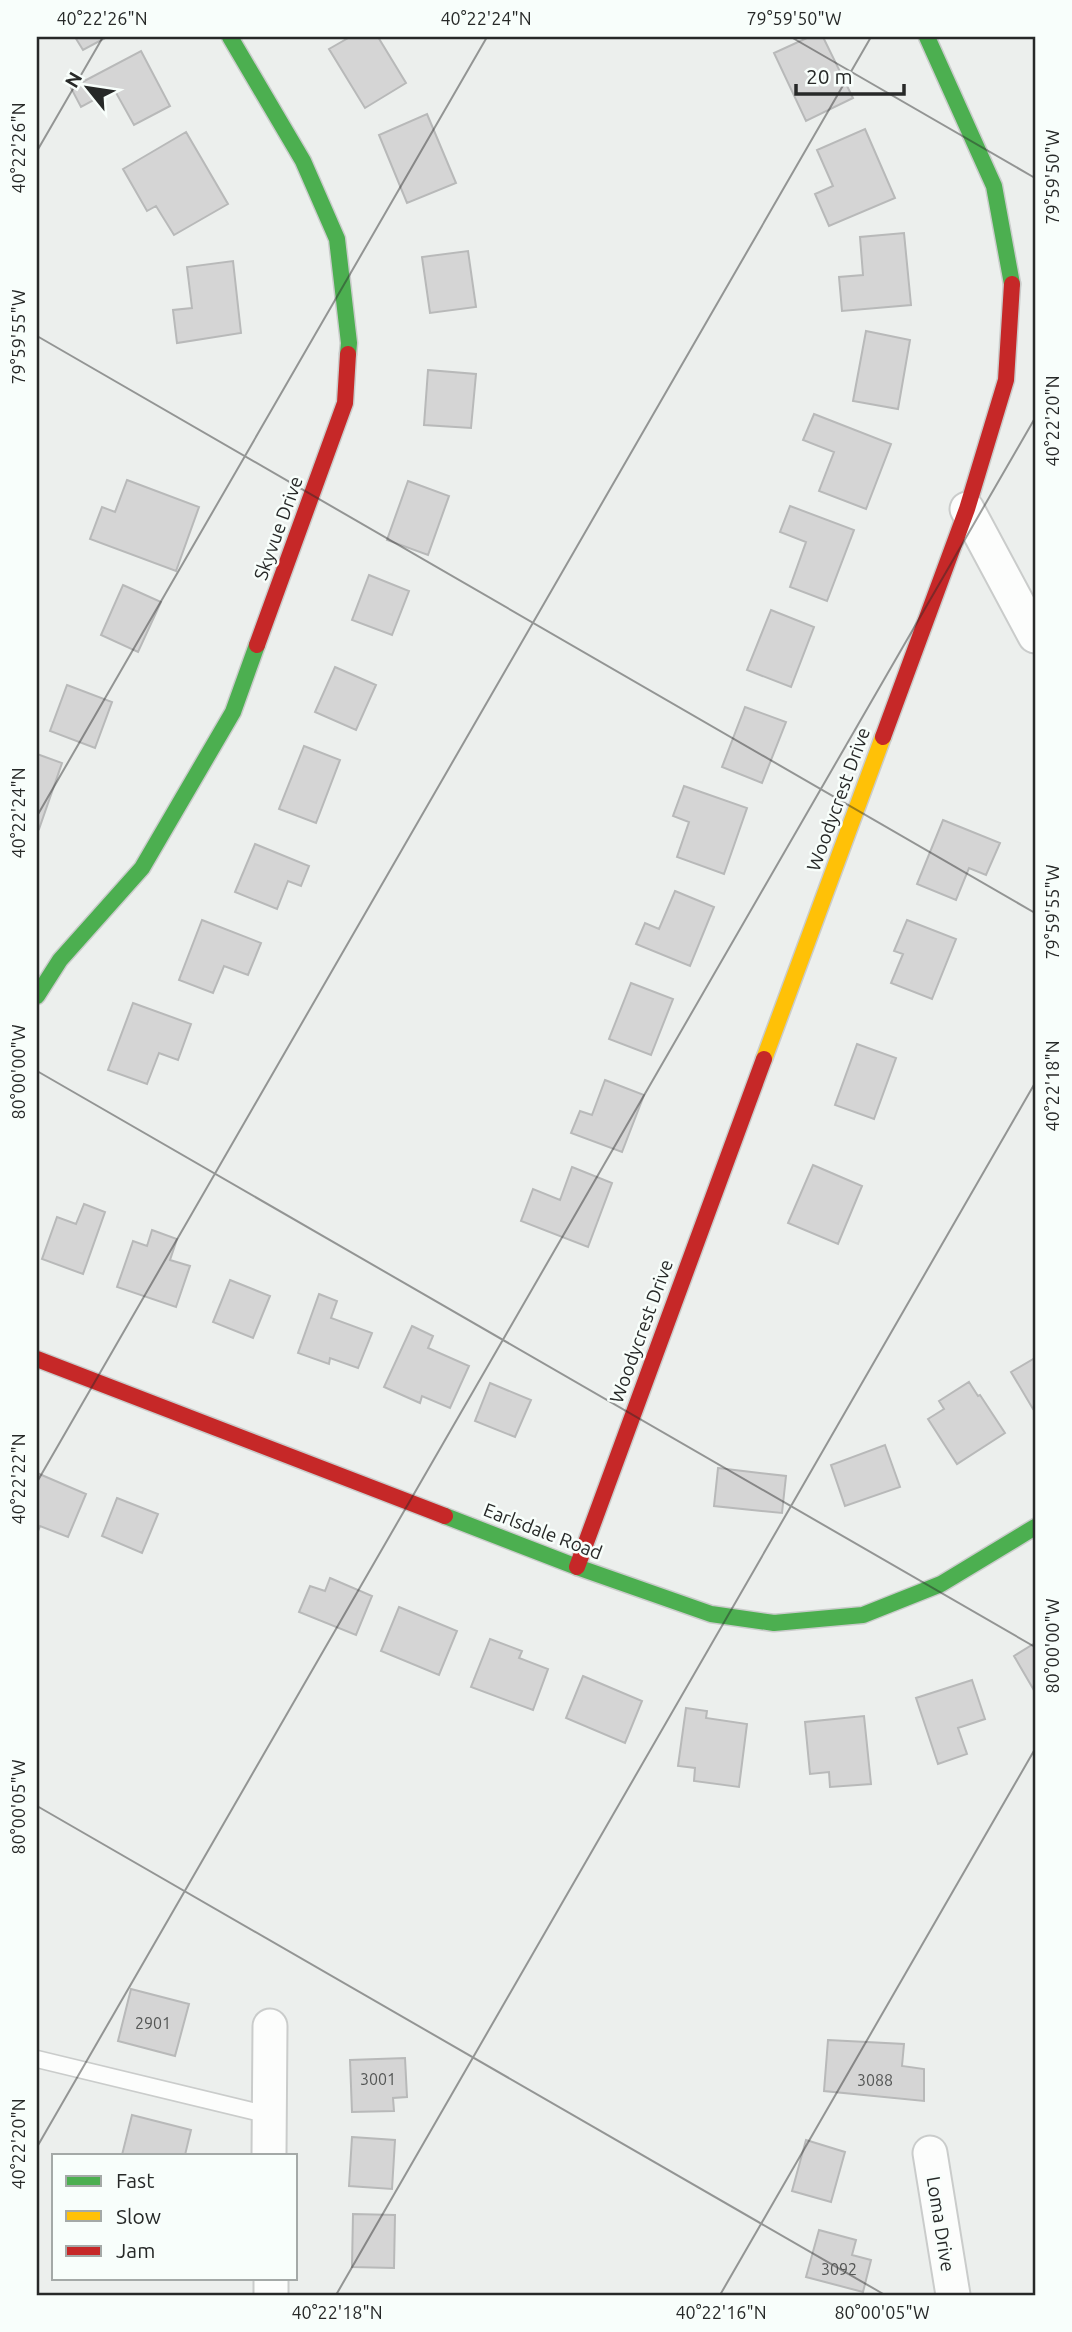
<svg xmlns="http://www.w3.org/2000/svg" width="1072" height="2332" font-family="Ubuntu,sans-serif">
  <rect width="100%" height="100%" fill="#ecefed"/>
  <path fill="#d5d5d5" stroke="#b8b9b9" stroke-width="2" d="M75 37H107L83 50Z
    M350 37H378L406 83 365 108 329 49Z
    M809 37H823L853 98 806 121 774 53Z
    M141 51 170 106 134 125 114 89 81 107 71 88Z
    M427 114 456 183 407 203 379 135Z
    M865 129 895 198 829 226 815 194 833 186 817 150Z
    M186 132 228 204 174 235 156 206 147 211 123 169Z
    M904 233 911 305 842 311 839 277 863 275 860 237Z
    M468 251 476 307 430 313 422 257Z
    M233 261 241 333 177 343 173 310 192 308 187 267Z
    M866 331 910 340 898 409 853 401Z
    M428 370 476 374 471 428 424 425Z
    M814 414 891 444 866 509 819 491 834 452 803 440Z
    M127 480 199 507 176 571 90 539 102 507 115 512Z
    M408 481 449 496 428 555 387 540Z
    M790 506 854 530 827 601 790 587 806 542 780 532Z
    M369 575 409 591 392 635 352 620Z
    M123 585 161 602 138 652 101 635Z
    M771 610 814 627 791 687 747 670Z
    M335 667 376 685 356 730 315 712Z
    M67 685 112 702 95 748 50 731Z
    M745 707 786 722 762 783 722 767Z
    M304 746 340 760 316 823 279 809Z
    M37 754 62 763 39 829 37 828Z
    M684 786 747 808 724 874 677 857 689 822 673 816Z
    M943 820 1000 843 986 875 969 868 956 900 917 884Z
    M255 844 309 866 301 886 288 881 277 909 235 892Z
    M675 891 714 907 690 966 636 944 645 923 659 929Z
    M202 920 261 943 248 975 224 966 213 993 179 980Z
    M907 920 956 939 932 999 891 983 903 954 894 951Z
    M631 983 673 999 651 1055 609 1039Z
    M133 1003 191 1024 178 1060 159 1053 147 1084 108 1070Z
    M857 1044 896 1058 874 1119 835 1105Z
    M605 1080 644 1095 622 1152 571 1133 580 1111 592 1115Z
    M813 1165 862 1186 838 1244 788 1223Z
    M572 1167 612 1183 588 1247 521 1221 533 1189 560 1200Z
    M84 1204 105 1212 83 1274 42 1259 57 1217 76 1224Z
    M152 1230 177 1239 170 1260 190 1266 176 1307 117 1287 133 1241 147 1246Z
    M230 1280 270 1296 253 1338 213 1322Z
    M319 1294 337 1301 331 1318 372 1333 358 1368 330 1358 329 1364 298 1353Z
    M412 1326 433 1336 428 1348 469 1366 450 1408 422 1396 420 1403 384 1387Z
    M1035 1358V1408L1033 1409 1011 1372Z
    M969 1382 978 1396 980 1395 1005 1433 957 1464 928 1419 944 1409 939 1401Z
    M490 1383 531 1400 515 1437 475 1421Z
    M885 1445 900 1487 845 1506 831 1465Z
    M718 1468 786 1476 782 1513 714 1506Z
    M37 1473 86 1494 68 1537 40 1526 37 1534Z
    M117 1498 158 1514 142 1553 102 1536Z
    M330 1578 372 1596 356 1635 299 1612 310 1586 325 1591Z
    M399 1607 457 1631 439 1675 381 1651Z
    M490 1639 522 1651 519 1658 548 1669 533 1710 471 1687Z
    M1035 1643V1692L1014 1656Z
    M583 1676 642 1701 625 1743 566 1718Z
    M972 1680 985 1719 958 1728 967 1754 938 1764 916 1698Z
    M686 1708 707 1711 706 1718 747 1724 739 1787 694 1781 695 1768 678 1766Z
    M864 1716 871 1784 830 1787 829 1772 810 1774 805 1722Z
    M131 1989 189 2004 175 2056 118 2041Z
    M828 2040 904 2044 902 2066 924 2069V2101L824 2091Z
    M405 2058 407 2097 393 2098 394 2111 352 2112 350 2060Z
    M132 2115 191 2130 185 2155H122Z
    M352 2137 395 2140 392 2189 349 2186Z
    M806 2140 845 2152 831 2202 792 2191Z
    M353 2214 395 2215 394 2268 352 2267Z
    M819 2230 856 2240 852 2255 871 2260 863 2292 806 2277Z"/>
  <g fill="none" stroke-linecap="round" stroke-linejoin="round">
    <defs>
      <path id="lane" d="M37 2059 269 2115"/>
      <path id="street" d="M967 509 1035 636
        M930 2153 953 2295
        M269 2155 270 2026
        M271 2278V2295"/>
      <path id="fast" d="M230 37 303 161 337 239 349 343 348 354
        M927 37 994 186 1012 284
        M37 996 60 960 142 868 233 712 257 645
        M445 1516 577 1567 711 1614 774 1623 863 1615 941 1584 1035 1527"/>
      <path id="slow" d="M764 1059 883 737"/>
      <path id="jam" d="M257 645 345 403 348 354
        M883 737 967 509 1006 380 1012 284
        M37 1359 445 1516
        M577 1567 764 1059"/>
    </defs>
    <use href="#lane" stroke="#cacccb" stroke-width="19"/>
    <use href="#street" stroke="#cacccb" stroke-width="37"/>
    <use href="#fast" stroke="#cacccb" stroke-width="19"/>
    <use href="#slow" stroke="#cacccb" stroke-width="19"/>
    <use href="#jam" stroke="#cacccb" stroke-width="19"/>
    <use href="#lane" stroke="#fcfdfc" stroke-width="16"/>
    <use href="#street" stroke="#fcfdfc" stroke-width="33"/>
    <use href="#fast" stroke="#4caf50" stroke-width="16"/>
    <use href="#slow" stroke="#ffc107" stroke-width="16"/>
    <use href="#jam" stroke="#c62828" stroke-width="16"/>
  </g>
  <path fill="none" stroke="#272928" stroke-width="2" stroke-opacity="0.45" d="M791 37 1035 178M37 151 103 37M37 336 1035 913M37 816 487 37M37 1071 1035 1647M37 1482 871 37M37 1806 885 2295M37 2147 1035 418M336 2295 1035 1083M720 2295 1035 1749"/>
  <g text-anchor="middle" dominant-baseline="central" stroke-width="5" stroke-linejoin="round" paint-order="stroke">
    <g font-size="16" fill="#545655">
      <text x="153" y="2023">2901</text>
      <text x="378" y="2079">3001</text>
      <text x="875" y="2080">3088</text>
      <text x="839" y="2269">3092</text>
    </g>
    <g font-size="19" fill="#272928" stroke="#f8fefb">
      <text transform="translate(278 528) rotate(-70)">Skyvue Drive</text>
      <text transform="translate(838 799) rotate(-70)">Woodycrest Drive</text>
      <text transform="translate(641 1331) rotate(-70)">Woodycrest Drive</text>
      <text transform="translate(543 1531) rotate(21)">Earlsdale Road</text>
      <text transform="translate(941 2224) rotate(81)">Loma Drive</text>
    </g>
  </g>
  <rect width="1072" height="2332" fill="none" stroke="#f8fefb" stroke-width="77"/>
  <rect x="52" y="2154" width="245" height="126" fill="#f8fefb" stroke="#a4a9a7" stroke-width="2"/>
  <rect x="66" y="2176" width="35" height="10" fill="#4caf50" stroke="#a4a9a7" stroke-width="2"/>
  <text x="116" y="2188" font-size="21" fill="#272928">Fast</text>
  <rect x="66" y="2211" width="35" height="10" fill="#ffc107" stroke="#a4a9a7" stroke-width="2"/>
  <text x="116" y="2224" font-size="21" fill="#272928">Slow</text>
  <rect x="66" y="2246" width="35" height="10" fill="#c62828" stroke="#a4a9a7" stroke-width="2"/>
  <text x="116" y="2258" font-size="21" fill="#272928">Jam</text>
  <g transform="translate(88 88) rotate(300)" stroke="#f8fefb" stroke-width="5" paint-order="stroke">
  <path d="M0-5L12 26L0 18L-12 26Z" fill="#272928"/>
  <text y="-10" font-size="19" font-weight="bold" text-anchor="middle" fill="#272928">N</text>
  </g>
  <path d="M796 84v10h108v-10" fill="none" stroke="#272928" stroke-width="3.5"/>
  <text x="806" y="84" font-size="21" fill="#272928" stroke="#f8fefb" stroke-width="5" paint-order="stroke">20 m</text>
  <rect x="38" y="38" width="996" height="2256" fill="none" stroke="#272928" stroke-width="2.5"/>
  <g font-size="18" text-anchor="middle" fill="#272928">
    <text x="102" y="25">40°22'26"N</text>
    <text x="486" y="25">40°22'24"N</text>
    <text x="794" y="25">79°59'50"W</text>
    <text transform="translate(19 148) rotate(-90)" y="6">40°22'26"N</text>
    <text transform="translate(1053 177) rotate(-90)" y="6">79°59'50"W</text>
    <text transform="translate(19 337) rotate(-90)" y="6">79°59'55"W</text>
    <text transform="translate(1053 421) rotate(-90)" y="6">40°22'20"N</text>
    <text transform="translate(19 813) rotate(-90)" y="6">40°22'24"N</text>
    <text transform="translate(1053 912) rotate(-90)" y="6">79°59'55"W</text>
    <text transform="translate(19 1072) rotate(-90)" y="6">80°00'00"W</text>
    <text transform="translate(1053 1086) rotate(-90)" y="6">40°22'18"N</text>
    <text transform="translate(19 1479) rotate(-90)" y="6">40°22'22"N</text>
    <text transform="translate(1053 1646) rotate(-90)" y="6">80°00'00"W</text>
    <text transform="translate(19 1807) rotate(-90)" y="6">80°00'05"W</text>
    <text transform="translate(19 2144) rotate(-90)" y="6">40°22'20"N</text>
    <text x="337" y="2319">40°22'18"N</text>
    <text x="721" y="2319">40°22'16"N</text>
    <text x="882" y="2319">80°00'05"W</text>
  </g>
</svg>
